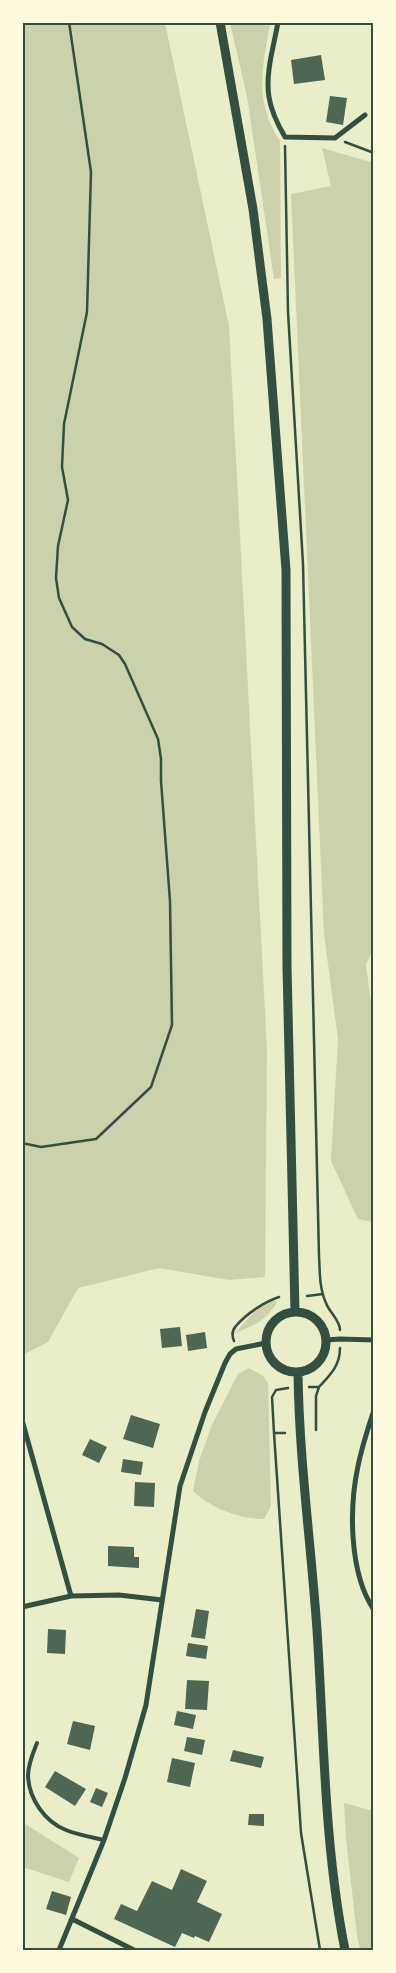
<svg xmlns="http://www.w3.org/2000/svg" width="396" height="1973" font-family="Barlow,sans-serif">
  <rect width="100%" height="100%" fill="#e9edc9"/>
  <path fill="#cad2ad" d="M23 23H165L229 326 267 1050 265 1277 229 1280 159 1268 78 1288 48 1342 23 1355Z
    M230 23H270C263 67 253 100 280 141L281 278 274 279 247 96Z
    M322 148 374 163V946L366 965 374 1024 373 1222 358 1219 331 1161 338 1039 324 934 291 194 331 186Z
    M273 1300 277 1302C267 1320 254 1326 235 1333L255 1311Z
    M249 1368 263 1376 268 1383 271 1506 264 1519C239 1519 211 1508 193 1491L199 1461 212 1425 238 1374Z
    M344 1803 373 1811V1950H360L357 1935 346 1839Z
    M22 1822 79 1858 69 1882 23 1867Z"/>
  <path fill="#4f6655" d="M321 55 325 80 294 84 291 60Z
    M330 96 347 98 343 125 326 122Z
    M180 1327 182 1346 162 1348 160 1329Z
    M205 1332 207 1348 188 1351 186 1335Z
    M131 1415 160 1424 153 1448 123 1439Z
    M90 1439 107 1447 99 1463 82 1455Z
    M123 1459 143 1462 141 1475 121 1472Z
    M135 1482 155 1483 154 1507 134 1506Z
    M108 1546 134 1547V1557H139V1568L108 1566Z
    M196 1609 209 1611 205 1639 191 1637Z
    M48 1629 66 1630 65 1654 47 1653Z
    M188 1643 208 1646 206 1659 186 1656Z
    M187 1680 209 1681 207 1710 185 1709Z
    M177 1711 196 1715 193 1729 174 1725Z
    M73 1721 95 1726 90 1750 67 1744Z
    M187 1737 205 1740 202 1755 184 1751Z
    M233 1750 264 1757 261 1768 230 1761Z
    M172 1758 195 1763 190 1787 167 1782Z
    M55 1771 86 1789 75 1806 45 1787Z
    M96 1788 108 1793 102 1807 90 1802Z
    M249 1814H264V1826L248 1825Z
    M181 1869 207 1881 197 1902 222 1914 209 1942 195 1936 194 1938 182 1933 175 1947 114 1919 121 1904 137 1911 152 1881 172 1890Z
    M52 1891 71 1897 66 1915 46 1909Z"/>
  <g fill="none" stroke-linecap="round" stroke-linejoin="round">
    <path stroke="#344e41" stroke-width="2.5" d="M345 142 374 153
      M285 146 288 312 303 564 319 1256C320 1271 319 1288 326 1303 329 1312 340 1320 340 1330
      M22 1143 41 1147 96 1139 151 1087 172 1025 170 901 161 781V759L158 739 125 664 119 655 102 644 85 639 72 627 59 598 56 578 58 546 68 500 62 467 64 424 87 312 91 172 69 22
      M307 1296 323 1294
      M234 1341C232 1336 232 1330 236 1326 246 1314 264 1302 279 1297
      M309 1387H319C330 1375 340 1366 340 1348
      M288 1388 276 1390 272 1397 274 1433 301 1833 320 1950
      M316 1430V1396L319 1387
      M274 1433H285"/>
    <path stroke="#344e41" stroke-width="4" d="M37 1743C33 1753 28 1764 28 1776 29 1799 45 1822 66 1830 78 1835 91 1837 104 1840"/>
    <path stroke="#344e41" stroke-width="5" d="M278 22C274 46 265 73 269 97 271 111 278 125 285 137L335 138 365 115
      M326 1340 340 1339 374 1340
      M374 1410C368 1428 362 1447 358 1466 349 1508 349 1573 374 1610
      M22 1420 71 1596
      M22 1607 71 1596 119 1595 162 1600
      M72 1919 134 1950
      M59 1950 104 1840 125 1778 146 1705 180 1486 205 1412 225 1363 230 1354 236 1349 266 1343"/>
    <path stroke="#344e41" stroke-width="9" d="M220 22 253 209 267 319 286 570 287 967 295 1312
      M266 1342a30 30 0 1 1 60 0a30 30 0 1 1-60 0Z
      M298 1372C299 1458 311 1544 317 1630 324 1736 324 1845 345 1950"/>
  </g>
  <rect width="396" height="1973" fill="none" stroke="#fefae0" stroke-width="48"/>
  <rect x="24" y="24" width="348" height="1925" fill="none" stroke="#344e41" stroke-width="2"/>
</svg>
